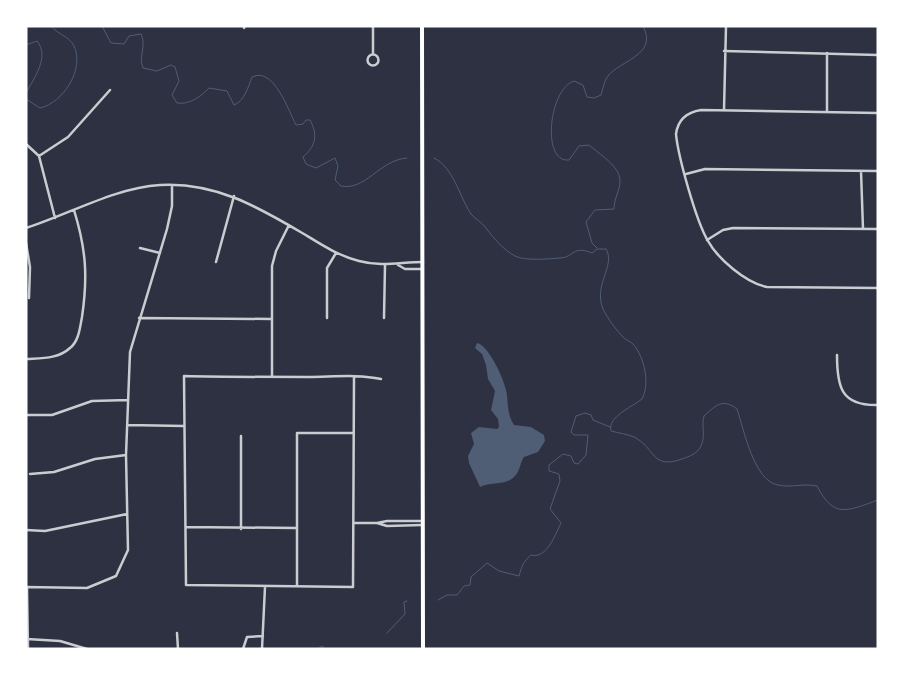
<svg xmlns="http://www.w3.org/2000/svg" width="904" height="675" font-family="'Fira Sans',sans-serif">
  <rect width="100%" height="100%" fill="#2d3142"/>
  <path fill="#4f5d75" d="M477 343C489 345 506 383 507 395 508 406 508 416 514 425L531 427 544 435 545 441 538 452 524 457C520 463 520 471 515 476 506 486 491 481 480 487L469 463 468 456 474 444 471 433 479 427 497 429 499 427 498 419 491 410 495 391 488 379 486 365 482 354 475 348Z"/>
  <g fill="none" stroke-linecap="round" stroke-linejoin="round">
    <path stroke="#4f5d75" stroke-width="1" d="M102 26 111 43 124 44 129 36 141 34C147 46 138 56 143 68L157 71 171 65 175 67 179 81 172 95 177 103C190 105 201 96 209 88L227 91 234 105C244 102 249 85 252 77 274 66 289 112 296 125L303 124 306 120H310C318 135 316 146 303 157L306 164 316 168 335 158 338 166 335 180 341 186C366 191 379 160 407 158
      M26 45 37 41C50 57 34 78 26 93
      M26 99 40 108C63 103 85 69 74 46 69 36 57 34 51 26
      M434 158C454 168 459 196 471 214 475 219 482 222 485 227 494 238 502 249 515 256 524 261 549 259 560 258 575 257 572 245 592 253L597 249H606C616 265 593 285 603 309 608 319 616 330 624 338 626 340 631 342 633 344 645 358 650 384 642 399 632 407 607 417 611 431 618 433 627 434 634 437 656 448 651 470 682 459 690 456 697 454 701 446 706 436 701 426 704 416 716 405 723 398 737 409 744 430 754 481 778 485 791 488 803 483 817 486 834 519 847 511 878 500
      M597 248 592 243 586 222 595 210 614 209C614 199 620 190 620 181 620 166 599 154 589 145L579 146 569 160C541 163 549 89 574 81L583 85 587 97 594 98 601 95C603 89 604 81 608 76 619 61 659 55 643 26
      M438 600 447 595H457L464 586 470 585 471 577 487 563 499 571 519 576C522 566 523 562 531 555 547 559 555 535 561 523L550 509 560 481 559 474 549 471V465L563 454 571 456 574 463 578 464 586 455 588 435H574L571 432 576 416 585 413 591 415 593 420 610 427
      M387 633 405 614 404 602 407 601
      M318 649 322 646 325 649"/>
    <path stroke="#caccd0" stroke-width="2.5" d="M244 28 245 26
      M724 51 878 55
      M373 54V26
      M367.5 60a5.5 5.5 0 1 1 11 0a5.5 5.5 0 1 1-11 0Z
      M724 110 726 26
      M827 112V53
      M878 113 701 110C688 112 678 119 676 134 678 156 696 221 708 241 718 259 746 283 767 287L878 288
      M26 144 39 156 55 218
      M39 156 68 137 110 90
      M861 171 863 229
      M686 174 705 169 878 171
      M26 228C70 214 114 188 160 185 216 182 258 207 304 234 322 245 339 256 359 261 381 267 401 262 423 262
      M707 240 723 230 733 228 878 229
      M26 243 30 267 29 298
      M140 248 160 253
      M216 262 234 196
      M398 265 405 269H423
      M139 318 272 319
      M327 318V268L336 253
      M384 318 385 265
      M837 355C837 387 841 406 878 405
      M26 359C42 358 58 359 70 348 79 341 80 327 82 317 88 276 86 249 74 210
      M272 377V266L276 251 289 225
      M354 377 353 587 186 585 184 376C225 377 267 377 308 377 332 377 358 374 381 379
      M26 415H52L92 401 128 400
      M128 425 184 426
      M30 474 54 472 95 459 126 455
      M422 521H387L377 523 387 526 422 525
      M354 523H377
      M186 527 296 528
      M241 529V436
      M26 530 45 531 127 514
      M297 586V433H353
      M26 587 87 588 116 576 128 550 126 455 130 352 167 229 172 206V185
      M27 587 28 649
      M177 633 178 649
      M27 639 60 641 87 649
      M243 649 247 637 263 636
      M262 649 265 587"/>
    <path stroke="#fff" stroke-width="4" d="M422 26 423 649"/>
  </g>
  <rect width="904" height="675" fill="none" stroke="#ffffff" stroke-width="55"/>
</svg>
